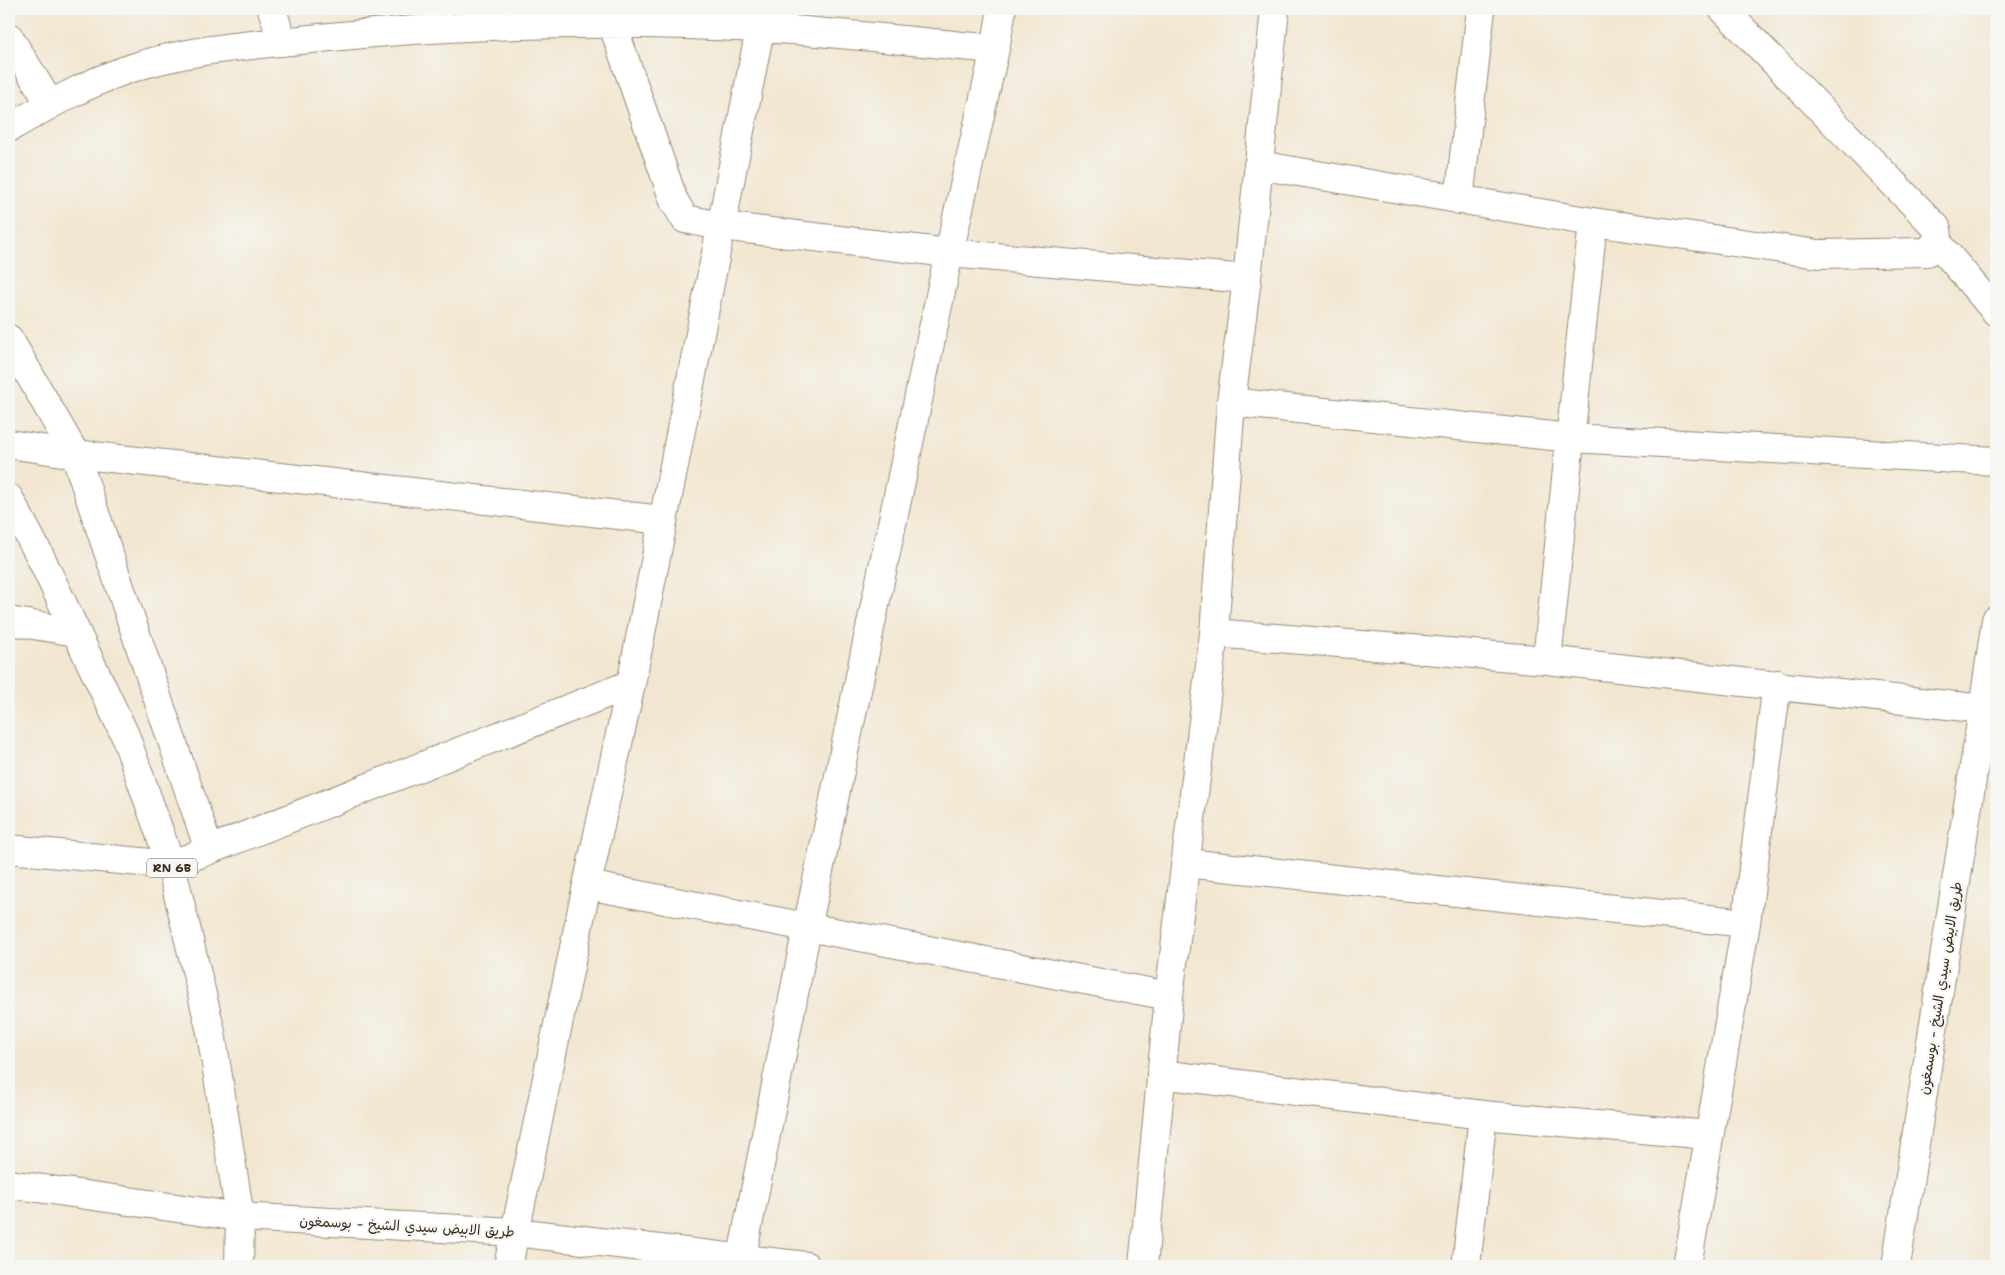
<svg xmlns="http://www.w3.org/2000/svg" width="2005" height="1275" font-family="'Shantell Sans','Playpen Sans Arabic',sans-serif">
  <rect width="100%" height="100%" fill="#f6f6f2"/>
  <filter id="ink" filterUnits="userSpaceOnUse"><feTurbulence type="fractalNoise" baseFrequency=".02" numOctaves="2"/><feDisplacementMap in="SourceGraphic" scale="10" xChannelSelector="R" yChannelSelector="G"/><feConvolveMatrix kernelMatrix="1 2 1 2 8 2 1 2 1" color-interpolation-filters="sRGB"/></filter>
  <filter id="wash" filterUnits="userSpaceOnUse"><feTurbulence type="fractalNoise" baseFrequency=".0096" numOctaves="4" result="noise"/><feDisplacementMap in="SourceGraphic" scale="20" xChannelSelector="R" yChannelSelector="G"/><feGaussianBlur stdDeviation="1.12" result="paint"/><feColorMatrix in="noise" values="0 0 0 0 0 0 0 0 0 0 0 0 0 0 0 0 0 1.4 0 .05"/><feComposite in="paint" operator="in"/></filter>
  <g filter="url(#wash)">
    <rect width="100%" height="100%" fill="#f2e6d0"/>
  </g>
  <g filter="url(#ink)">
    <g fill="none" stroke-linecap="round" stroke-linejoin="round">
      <defs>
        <path id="minor" d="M272 9 282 42
          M612 9V23L674 201 685 219 721 226 949 253 1247 279
          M9 37 50 104
          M9 128C47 106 85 84 126 70 188 48 256 45 320 38 465 23 613 20 759 28 837 32 916 42 995 49
          M1258 165 1593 222 1818 254 1927 252C1935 244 1941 239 1936 227L1723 9
          M1459 200 1481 9
          M1937 242 1996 312
          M9 339 75 454 209 850
          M1231 402 1571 438 1996 461
          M9 444 75 454 663 520
          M9 621 76 632
          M1214 633 1547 660 1983 709 1996 620
          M1547 660 1593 222
          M9 849 171 865 631 684
          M1186 863 1746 923
          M587 885 1169 996
          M1161 1074 1483 1115 1709 1135
          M9 1184 240 1217 515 1232 806 1266
          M508 1266 587 885 631 684 764 9
          M740 1266 807 928 949 253 995 49 1002 9
          M1143 1266 1169 996 1214 633 1231 402 1247 279 1275 9
          M1466 1266 1483 1115
          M1687 1266 1746 923 1777 684
          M1896 1266 1983 709 1996 710"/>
        <path id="major" d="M9 498 40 556 125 735 171 865 211 1032 240 1217 239 1266"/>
      </defs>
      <use href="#minor" stroke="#968877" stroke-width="30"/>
      <use href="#major" stroke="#968877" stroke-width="30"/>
      <use href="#minor" stroke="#fff" stroke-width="28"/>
      <use href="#major" stroke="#fff" stroke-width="28"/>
    </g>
  </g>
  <g text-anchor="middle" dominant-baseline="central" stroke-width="4.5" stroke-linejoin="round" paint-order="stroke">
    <rect fill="#f6f6f2" stroke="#73675e" stroke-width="1" x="147" y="858.5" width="50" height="19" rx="4"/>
    <g font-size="12" font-weight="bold" fill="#3b2a1e">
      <text x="172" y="868">RN 6B</text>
    </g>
    <g font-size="14" fill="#3b2a1e" stroke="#f6f6f2">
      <text transform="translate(1940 988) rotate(-81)">طريق الابيض سيدي الشيخ - بوسمغون</text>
      <text transform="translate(407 1226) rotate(3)">طريق الابيض سيدي الشيخ - بوسمغون</text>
    </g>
  </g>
  <rect width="2005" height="1275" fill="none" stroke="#f6f6f2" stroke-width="30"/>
</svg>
